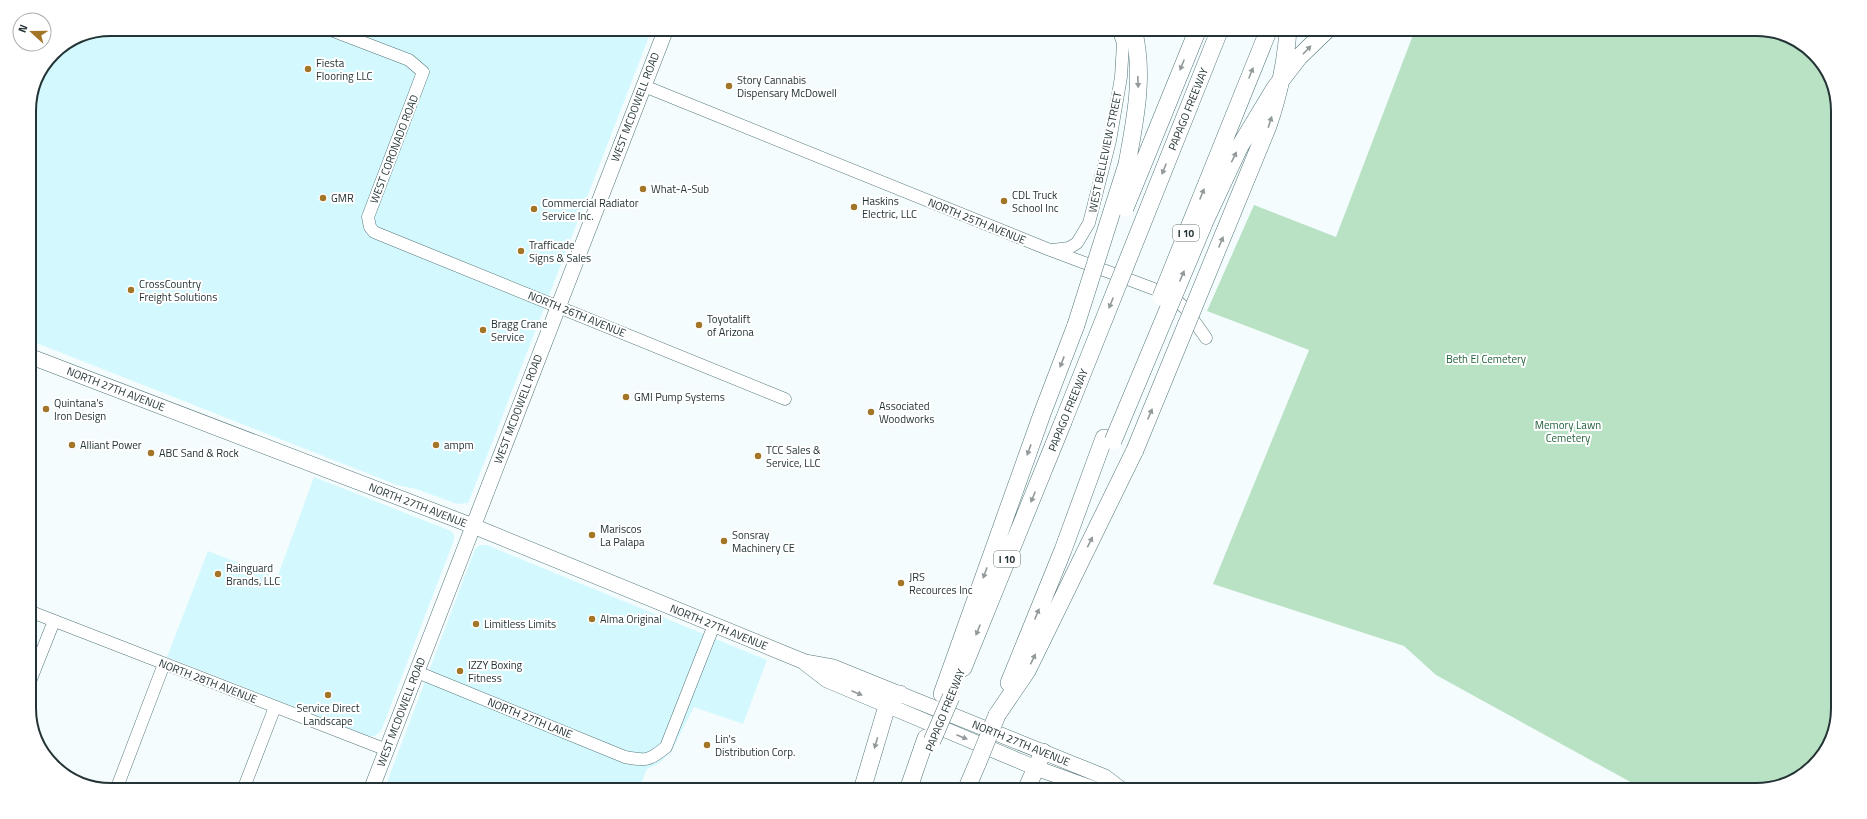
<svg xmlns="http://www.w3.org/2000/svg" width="1867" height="819" font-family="'Titillium Web',sans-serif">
  <rect width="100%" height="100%" fill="#f4fcfd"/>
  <path fill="#d3f9fe" d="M111 29H652L492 443 468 503 457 504 416 489 397 485 29 340V106L37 75 53 53 80 35Z
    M314 477 451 531 454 535V540L381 731 375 736H368L167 657 208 551 277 578Z
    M480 545H487L767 660 743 724 694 707 671 752 659 763 647 769 638 790H384L475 549Z"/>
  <path fill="#b9e2c5" d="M1420 29H1756L1787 35 1824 65 1838 106V708L1832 739 1802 776 1757 790H1645L1436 675 1404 646 1213 584 1309 350 1207 311 1254 205 1336 237 1413 35Z"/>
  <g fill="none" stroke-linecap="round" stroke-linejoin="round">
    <defs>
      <path id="minor" d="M328 29 409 60 423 72 368 217 370 227 374 232 785 399
        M644 86 1050 250 1170 295 1185 308 1206 338
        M1053 250 1069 248 1077 243 1089 223 1110 141 1121 77 1123 43 1118 29
        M29 611 387 750
        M417 672 625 757C646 761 649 761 666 747L714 625
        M29 684 54 621
        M116 790 164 664
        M243 790 275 707"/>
      <path id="major" d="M29 356 473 526 805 662 833 667 1105 777 1122 790
        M805 663 827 680 1036 768 1097 790
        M371 790 666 29"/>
      <path id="highway" d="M1127 164C1135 121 1145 73 1133 29
        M1141 169 1198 29
        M963 668 1063 422
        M1009 683 1063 550 1104 438
        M942 694 1042 414 1076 325
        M997 715 1027 671 1135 450
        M862 790 887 706 892 699 900 694
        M908 790 926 738
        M966 790 978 762
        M1026 790 1043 752"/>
    </defs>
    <use href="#minor" stroke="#53757a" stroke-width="13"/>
    <use href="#major" stroke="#53757a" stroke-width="16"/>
    <use href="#highway" stroke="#53757a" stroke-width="18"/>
    <use href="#minor" stroke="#fff" stroke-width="12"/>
    <use href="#major" stroke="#fff" stroke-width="15"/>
    <use href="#highway" stroke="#fff" stroke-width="17"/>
    <defs>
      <path id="highway-bridge" d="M1125 208 1141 169
        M1161 297 1269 29
        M1076 325 1127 164
        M1063 422 1220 29
        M1113 441 1205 221 1240 146 1275 88 1299 57 1328 29
        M1135 450 1268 126C1279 94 1286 63 1288 29
        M932 741 951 697
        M978 762 997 715"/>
    </defs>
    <use href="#highway-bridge" stroke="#53757a" stroke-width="18" stroke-linecap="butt"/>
    <use href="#highway-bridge" stroke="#fff" stroke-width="17"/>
  </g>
  <defs><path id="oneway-solid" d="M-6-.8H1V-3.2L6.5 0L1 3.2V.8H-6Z"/></defs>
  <g fill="#92999a">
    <use href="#oneway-solid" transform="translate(1307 50) rotate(-46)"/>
    <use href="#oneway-solid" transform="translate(1182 65) rotate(112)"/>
    <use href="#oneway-solid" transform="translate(1251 73) rotate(-68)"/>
    <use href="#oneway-solid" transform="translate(1138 82) rotate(88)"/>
    <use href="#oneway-solid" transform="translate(1270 122) rotate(-72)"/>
    <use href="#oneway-solid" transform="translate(1234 157) rotate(-64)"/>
    <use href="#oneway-solid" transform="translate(1164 169) rotate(112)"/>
    <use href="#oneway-solid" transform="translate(1202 194) rotate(-68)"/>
    <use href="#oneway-solid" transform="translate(1221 242) rotate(-67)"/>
    <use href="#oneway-solid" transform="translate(1182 276) rotate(-67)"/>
    <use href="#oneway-solid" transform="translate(1111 303) rotate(112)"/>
    <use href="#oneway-solid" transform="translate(1062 362) rotate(111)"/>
    <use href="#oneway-solid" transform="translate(1150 414) rotate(-67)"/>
    <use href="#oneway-solid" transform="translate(1029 450) rotate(110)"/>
    <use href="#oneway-solid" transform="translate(1033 497) rotate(112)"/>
    <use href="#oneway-solid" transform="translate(1090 542) rotate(-64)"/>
    <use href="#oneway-solid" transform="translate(985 573) rotate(110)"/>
    <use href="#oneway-solid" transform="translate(1037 614) rotate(-68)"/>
    <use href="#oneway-solid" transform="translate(978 630) rotate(112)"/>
    <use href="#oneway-solid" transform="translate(1033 659) rotate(-64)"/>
    <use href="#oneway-solid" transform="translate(857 693) rotate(23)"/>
    <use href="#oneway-solid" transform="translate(962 737) rotate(23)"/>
    <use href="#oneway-solid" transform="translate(876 743) rotate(106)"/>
  </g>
  <g fill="#a37527" stroke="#fff" stroke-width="1.5">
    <circle cx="308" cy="69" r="4"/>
    <circle cx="729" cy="86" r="4"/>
    <circle cx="643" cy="189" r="4"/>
    <circle cx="323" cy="198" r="4"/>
    <circle cx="1004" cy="201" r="4"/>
    <circle cx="854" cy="207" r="4"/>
    <circle cx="534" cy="209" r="4"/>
    <circle cx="521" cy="251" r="4"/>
    <circle cx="131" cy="290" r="4"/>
    <circle cx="699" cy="325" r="4"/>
    <circle cx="483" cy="330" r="4"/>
    <circle cx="626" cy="397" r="4"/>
    <circle cx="46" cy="409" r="4"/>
    <circle cx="871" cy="412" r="4"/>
    <circle cx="72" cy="445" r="4"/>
    <circle cx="436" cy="445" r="4"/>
    <circle cx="151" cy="453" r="4"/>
    <circle cx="758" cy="456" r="4"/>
    <circle cx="592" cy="535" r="4"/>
    <circle cx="724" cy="541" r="4"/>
    <circle cx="218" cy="574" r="4"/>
    <circle cx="901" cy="583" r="4"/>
    <circle cx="592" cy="619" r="4"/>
    <circle cx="476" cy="624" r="4"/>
    <circle cx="460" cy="671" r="4"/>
    <circle cx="328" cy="695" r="4"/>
    <circle cx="707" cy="745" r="4"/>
  </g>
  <g text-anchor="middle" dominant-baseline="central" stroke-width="4" stroke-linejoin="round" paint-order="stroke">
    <g fill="#fff" stroke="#667072" stroke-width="1">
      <rect x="1173" y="225" width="26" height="16" rx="3"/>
      <rect x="994" y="551" width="26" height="16" rx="3"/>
    </g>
    <g font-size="10" font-weight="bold" fill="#243335">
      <text x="1186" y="233">I 10</text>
      <text x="1007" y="559">I 10</text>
    </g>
    <g font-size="11" fill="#243335" stroke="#fff" text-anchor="start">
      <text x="316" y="63">Fiesta<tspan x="316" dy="13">Flooring LLC</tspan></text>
      <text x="737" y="80">Story Cannabis<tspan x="737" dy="13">Dispensary McDowell</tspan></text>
      <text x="651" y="189">What-A-Sub</text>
      <text x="1012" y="195">CDL Truck<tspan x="1012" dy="13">School Inc</tspan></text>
      <text x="331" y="198">GMR</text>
      <text x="862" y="201">Haskins<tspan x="862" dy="13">Electric, LLC</tspan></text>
      <text x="542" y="203">Commercial Radiator<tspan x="542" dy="13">Service Inc.</tspan></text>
      <text x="529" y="245">Trafficade<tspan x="529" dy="13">Signs &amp; Sales</tspan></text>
      <text x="139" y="284">CrossCountry<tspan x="139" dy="13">Freight Solutions</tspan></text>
      <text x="707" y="319">Toyotalift<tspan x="707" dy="13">of Arizona</tspan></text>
      <text x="491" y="324">Bragg Crane<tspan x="491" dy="13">Service</tspan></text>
      <text x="634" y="397">GMI Pump Systems</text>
      <text x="54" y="403">Quintana's<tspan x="54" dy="13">Iron Design</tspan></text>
      <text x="879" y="406">Associated<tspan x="879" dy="13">Woodworks</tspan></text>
      <text x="80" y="445">Alliant Power</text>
      <text x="444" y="445">ampm</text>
      <text x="766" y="450">TCC Sales &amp;<tspan x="766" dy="13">Service, LLC</tspan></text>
      <text x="159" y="453">ABC Sand &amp; Rock</text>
      <text x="600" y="529">Mariscos<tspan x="600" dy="13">La Palapa</tspan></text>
      <text x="732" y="535">Sonsray<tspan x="732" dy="13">Machinery CE</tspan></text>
      <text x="226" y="568">Rainguard<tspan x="226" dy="13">Brands, LLC</tspan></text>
      <text x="909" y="577">JRS<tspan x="909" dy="13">Recources Inc</tspan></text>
      <text x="600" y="619">Alma Original</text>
      <text x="484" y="624">Limitless Limits</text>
      <text x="468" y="665">IZZY Boxing<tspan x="468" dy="13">Fitness</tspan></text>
      <text x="328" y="708" text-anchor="middle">Service Direct<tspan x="328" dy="13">Landscape</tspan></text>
      <text x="715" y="739">Lin's<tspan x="715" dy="13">Distribution Corp.</tspan></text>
    </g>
    <g font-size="11" fill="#243335" stroke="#fff">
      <text transform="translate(635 107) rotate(-69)">WEST MCDOWELL ROAD</text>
      <text transform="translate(1188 109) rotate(-68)">PAPAGO FREEWAY</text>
      <text transform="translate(394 149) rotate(-69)">WEST CORONADO ROAD</text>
      <text transform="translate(1105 152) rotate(-78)">WEST BELLEVIEW STREET</text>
      <text transform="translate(977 221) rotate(22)">NORTH 25TH AVENUE</text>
      <text transform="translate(577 314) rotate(22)">NORTH 26TH AVENUE</text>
      <text transform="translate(116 389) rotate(21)">NORTH 27TH AVENUE</text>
      <text transform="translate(518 409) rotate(-69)">WEST MCDOWELL ROAD</text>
      <text transform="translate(1068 410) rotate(-68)">PAPAGO FREEWAY</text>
      <text transform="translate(418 505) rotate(21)">NORTH 27TH AVENUE</text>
      <text transform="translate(719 627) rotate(22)">NORTH 27TH AVENUE</text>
      <text transform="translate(208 681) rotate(21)">NORTH 28TH AVENUE</text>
      <text transform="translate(945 710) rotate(-68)">PAPAGO FREEWAY</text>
      <text transform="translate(401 712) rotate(-69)">WEST MCDOWELL ROAD</text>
      <text transform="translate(530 718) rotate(22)">NORTH 27TH LANE</text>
      <text transform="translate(1021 743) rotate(22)">NORTH 27TH AVENUE</text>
    </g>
    <g font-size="11" fill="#21623b" stroke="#fff">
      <text x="1486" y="359">Beth El Cemetery</text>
      <text x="1568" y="425">Memory Lawn<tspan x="1568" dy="13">Cemetery</tspan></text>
    </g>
  </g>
  <path d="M0 0H1867V819H0ZM111 36H1756A75 75 0 0 1 1831 111V708A75 75 0 0 1 1756 783H111A75 75 0 0 1 36 708V111A75 75 0 0 1 111 36Z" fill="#fff" fill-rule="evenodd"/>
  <path fill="none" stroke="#243335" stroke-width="2" d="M111 36H1756A75 75 0 0 1 1831 111V708A75 75 0 0 1 1756 783H111A75 75 0 0 1 36 708V111A75 75 0 0 1 111 36Z"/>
  <g transform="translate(32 32) rotate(291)"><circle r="19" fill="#ffffff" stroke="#a7adae"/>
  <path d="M0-3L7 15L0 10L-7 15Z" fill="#a37527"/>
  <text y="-6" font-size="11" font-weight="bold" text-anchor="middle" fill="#243335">N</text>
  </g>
</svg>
